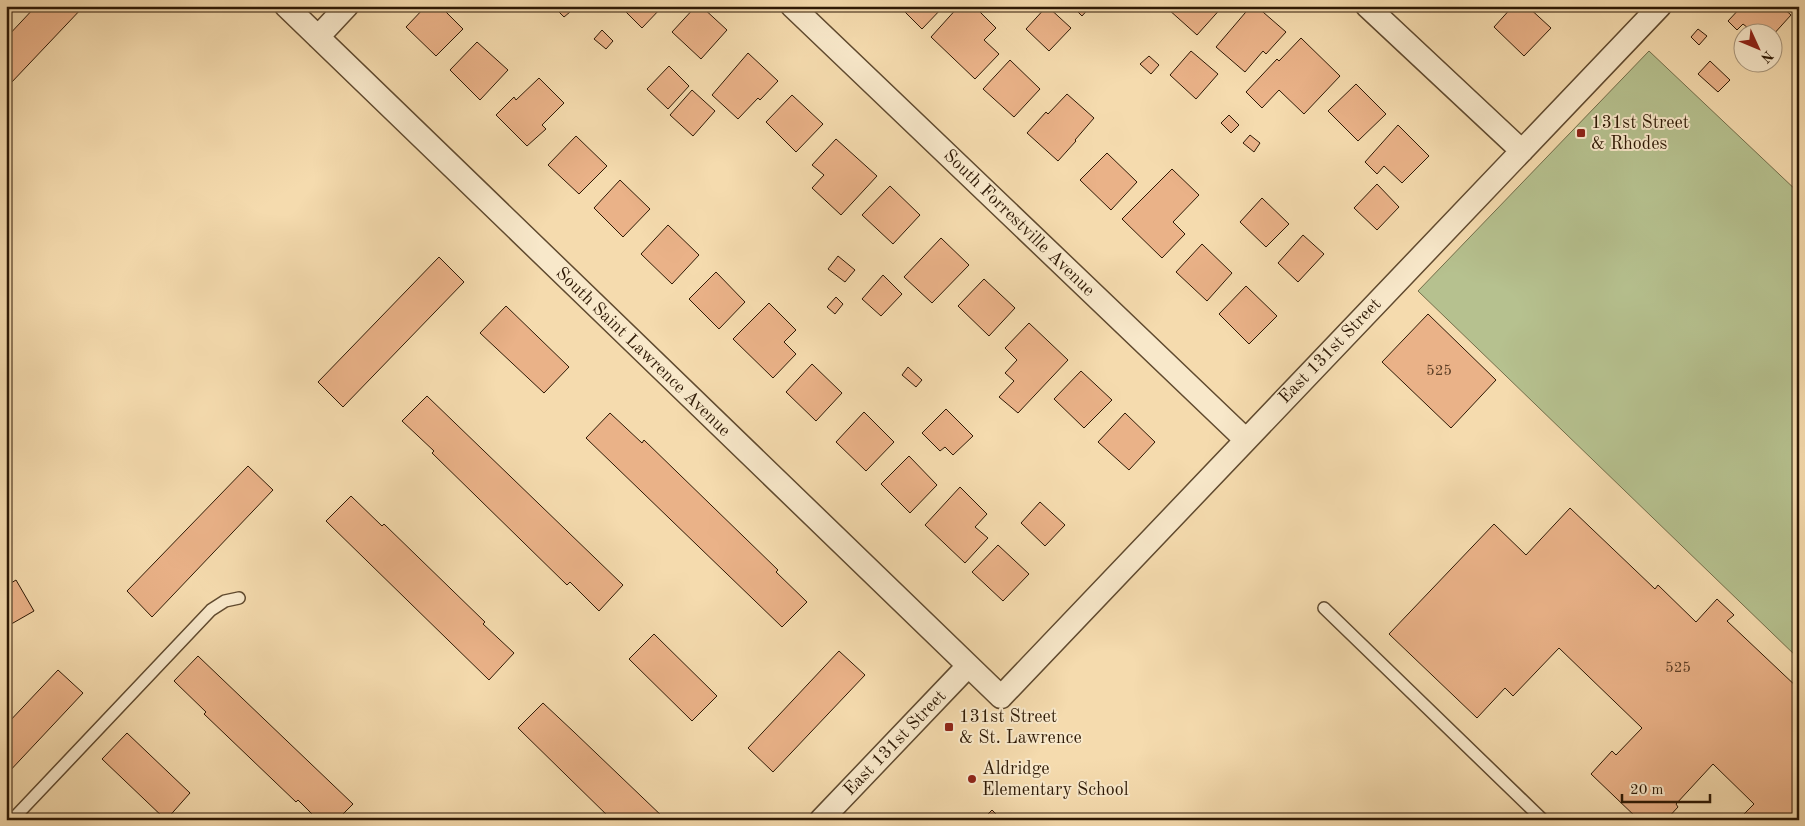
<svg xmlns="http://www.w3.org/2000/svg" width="1805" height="826" font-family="'Old Standard TT',serif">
  <rect width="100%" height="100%" fill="#f5dbae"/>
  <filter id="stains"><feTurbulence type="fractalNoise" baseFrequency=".004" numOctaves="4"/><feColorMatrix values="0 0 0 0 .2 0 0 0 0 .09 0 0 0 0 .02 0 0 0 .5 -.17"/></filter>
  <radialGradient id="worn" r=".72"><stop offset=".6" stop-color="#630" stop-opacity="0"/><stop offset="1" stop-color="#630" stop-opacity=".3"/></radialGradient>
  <path fill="#b6c18f" stroke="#726d4a" d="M1649 51 1799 193V659L1418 291Z"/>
  <path fill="#eab288" stroke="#2e1905" d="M36 6H84L10 84 6 81V38Z
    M426 6H440L463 29 436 56 406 27Z
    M559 6H564L570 12 564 17 556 9Z
    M620 6H666L664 9 662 7 642 28Z
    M696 6H701L727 30 701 59 672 32Z
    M899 6H944L922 29Z
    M959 6H974L996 28 984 40 999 54 975 79 931 37Z
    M1047 6 1071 28 1049 51 1026 29Z
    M1072 6H1091L1082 16Z
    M1170 6H1223L1197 35 1168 9Z
    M1251 6H1256L1286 32 1266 54 1263 51 1245 72 1216 47Z
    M1513 6H1527L1551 28 1524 56 1494 27Z
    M1742 6H1781L1791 15 1772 36V32H1753L1743 24 1737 30 1728 21Z
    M1698 29 1707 36 1699 45 1691 37Z
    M602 30 613 41 606 49 594 39Z
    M1301 38 1340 76 1304 114 1279 90 1262 108 1246 92 1277 59 1279 61Z
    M477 42 508 70 480 100 450 70Z
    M1191 51 1218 74 1196 99 1170 75Z
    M748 53 778 81 760 100 758 98 738 119 712 95Z
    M1149 56 1159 65 1151 74 1140 64Z
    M1010 60 1040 89 1014 117 983 89Z
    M1710 61 1730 80 1718 92 1698 74Z
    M669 66 689 86 668 109 647 89Z
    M539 78 564 103 542 125 546 129 527 146 496 115 514 97 516 100Z
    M1356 84 1386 114 1358 141 1328 111Z
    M692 90 715 111 693 136 670 115Z
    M1067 94 1094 118 1075 140 1076 141 1058 161 1027 133 1046 112 1048 114Z
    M792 95 823 124 796 152 766 122Z
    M1229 115 1239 125 1231 133 1221 123Z
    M1398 125 1429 156 1402 183 1384 166 1377 174 1365 162Z
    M1250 135 1260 143 1254 152 1243 143Z
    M576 136 607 166 579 194 548 165Z
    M836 139 877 176 841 215 812 188 824 175 812 165Z
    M1107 153 1137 182 1111 210 1080 180Z
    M1172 169 1199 195 1173 222 1185 234 1162 258 1122 219Z
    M620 180 650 209 623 237 594 208Z
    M1377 184 1399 207 1377 230 1354 208Z
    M890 186 920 215 893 244 862 215Z
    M1262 198 1289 224 1266 247 1240 222Z
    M668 225 699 255 672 284 641 254Z
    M1303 235 1324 254 1298 282 1278 263Z
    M941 238 969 265 932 303 904 277Z
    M1202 244 1232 273 1207 301 1176 272Z
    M838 256 855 270 845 282 828 269Z
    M439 257 464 282 343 407 318 382Z
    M716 272 745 302 719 329 689 299Z
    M883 275 902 294 881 316 862 299Z
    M984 279 1015 308 989 336 958 306Z
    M1246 286 1277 316 1249 344 1219 314Z
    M836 297 843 304 835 314 827 307Z
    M769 303 796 330 784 342 796 354 773 378 733 339Z
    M506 306 569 367 544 393 480 333Z
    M1428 314 1496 380 1451 428 1382 362Z
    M1029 323 1068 360 1018 413 999 397 1014 381 1005 373 1017 360 1005 348Z
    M812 364 842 393 816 421 786 392Z
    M908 367 922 380 916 387 902 375Z
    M1081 371 1112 400 1084 428 1054 399Z
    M427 396 623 585 599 611 570 582 567 585 432 453 434 451 402 421Z
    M946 409 973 436 953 455 945 447 940 451 922 433Z
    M864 412 894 442 866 471 836 442Z
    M610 413 642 443 644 440 778 570 776 572 807 602 782 627 586 438Z
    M1125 413 1155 442 1129 470 1098 442Z
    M909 456 937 485 910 513 881 484Z
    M248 466 273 490 152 617 127 591Z
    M960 487 987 514 975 527 988 538 965 563 925 525Z
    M351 496 382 526 384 524 485 622 483 624 514 653 489 680 326 521Z
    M1040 502 1065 525 1045 546 1021 523Z
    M1570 508 1655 589 1658 585 1696 622 1717 599 1734 615 1727 621 1799 689V820H1738L1754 804 1713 764 1676 804 1678 807 1666 820H1639L1591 774 1612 751 1616 755 1642 728 1559 648 1513 696 1505 688 1477 718 1389 634 1494 524 1526 555Z
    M998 545 1029 574 1003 601 972 572Z
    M16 580 34 611 6 627V586Z
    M654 634 717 696 692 721 629 659Z
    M839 651 865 675 773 772 748 748Z
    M198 656 353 804 337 820H318L298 800 296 802 204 714 206 712 174 681Z
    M58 670 83 693 6 775V725Z
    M543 703 574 732 665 819 612 820 518 728Z
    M127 733 190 793 166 820 102 759Z
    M992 810 1002 820H982Z"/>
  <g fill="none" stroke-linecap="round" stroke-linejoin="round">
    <defs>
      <path id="lane" d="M1324 608 1543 820
        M12 820 211 610 225 601 239 598"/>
      <path id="street" d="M286 6 1001 697 1660 6
        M792 6 1246 440
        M1367 6 1522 151
        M318 37 347 6
        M821 820 968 666"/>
    </defs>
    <use href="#lane" stroke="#604a2f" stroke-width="14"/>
    <use href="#street" stroke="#604a2f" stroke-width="25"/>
    <use href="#lane" stroke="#f8e8ca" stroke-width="11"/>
    <use href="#street" stroke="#f8e8ca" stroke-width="22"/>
  </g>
  <g fill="#8f2418" stroke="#f8e8ca" stroke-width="2">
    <rect x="1576" y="128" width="10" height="10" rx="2.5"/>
    <rect x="944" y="722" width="10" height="10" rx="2.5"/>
    <circle cx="972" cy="779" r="5"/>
  </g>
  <g text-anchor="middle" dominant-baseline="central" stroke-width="4" stroke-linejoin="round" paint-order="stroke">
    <g font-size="15" fill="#5d3f26">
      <text x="1439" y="371">525</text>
      <text x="1678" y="668">525</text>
    </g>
    <g font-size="18" fill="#2e1905" stroke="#f8e8ca" text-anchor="start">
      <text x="1591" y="123">131st Street<tspan x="1591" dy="21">&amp; Rhodes</tspan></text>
      <text x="959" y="717">131st Street<tspan x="959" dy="21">&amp; St. Lawrence</tspan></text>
      <text x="982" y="769">Aldridge<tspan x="982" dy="21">Elementary School</tspan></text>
    </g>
    <g font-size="18" fill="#2e1905" stroke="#f8e8ca">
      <text transform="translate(1019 223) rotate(44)">South Forrestville Avenue</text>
      <text transform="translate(1330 351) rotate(-46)">East 131st Street</text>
      <text transform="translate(643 352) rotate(44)">South Saint Lawrence Avenue</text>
      <text transform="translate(895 743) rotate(-46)">East 131st Street</text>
    </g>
  </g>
  <rect width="1805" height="826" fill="none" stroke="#f5dbae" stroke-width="25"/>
  <rect x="8" y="8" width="1790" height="811" fill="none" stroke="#2e1905" stroke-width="2.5"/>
  <rect x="12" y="12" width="1780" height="801" fill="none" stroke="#2e1905"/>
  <g transform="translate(1758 48) rotate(134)"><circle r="24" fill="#f8e8ca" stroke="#a7957b"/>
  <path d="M0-4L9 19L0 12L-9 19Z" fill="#8f2418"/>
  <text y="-8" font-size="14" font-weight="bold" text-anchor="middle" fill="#2e1905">N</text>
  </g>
  <path d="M1622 794v8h88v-8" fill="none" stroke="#2e1905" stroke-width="2.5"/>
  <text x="1630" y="794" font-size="15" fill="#2e1905" stroke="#f8e8ca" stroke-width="4" paint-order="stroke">20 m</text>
  <rect width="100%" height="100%" filter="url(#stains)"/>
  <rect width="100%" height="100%" fill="url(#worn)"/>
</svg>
